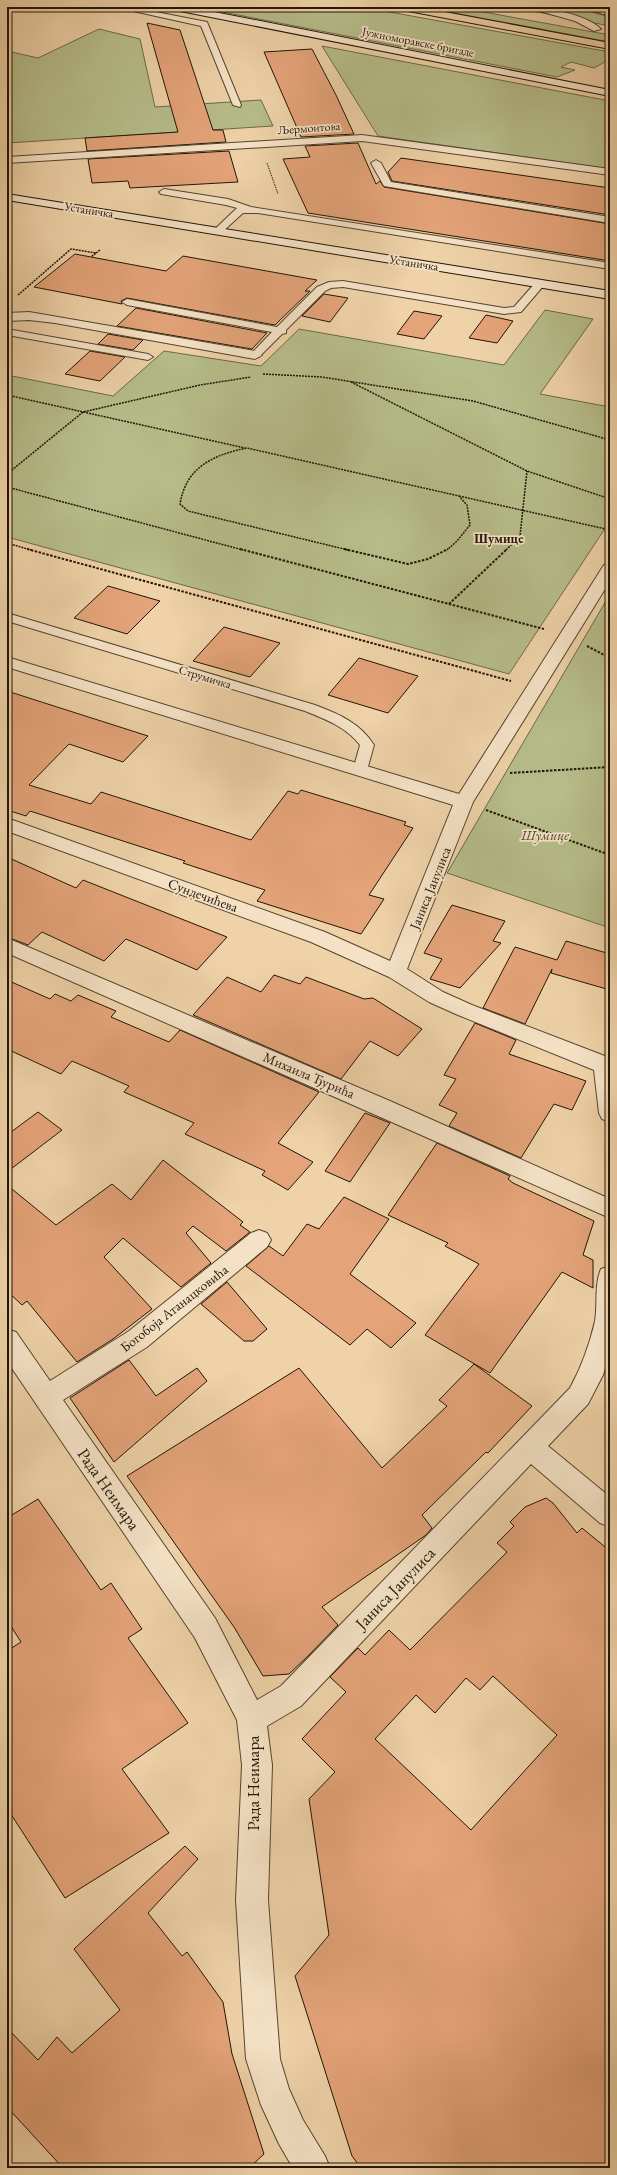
<svg xmlns="http://www.w3.org/2000/svg" width="617" height="2175" font-family="'EB Garamond',serif">
  <rect width="100%" height="100%" fill="#efd2a8"/>
  <filter id="stains"><feTurbulence type="fractalNoise" baseFrequency=".005" numOctaves="4"/><feColorMatrix values="0 0 0 0 .2 0 0 0 0 .09 0 0 0 0 .02 0 0 0 .5 -.17"/></filter>
  <radialGradient id="worn" r=".72"><stop offset=".6" stop-color="#630" stop-opacity="0"/><stop offset="1" stop-color="#630" stop-opacity=".3"/></radialGradient>
  <path fill="#b6bd8a" stroke="#6c6948" d="M197 7H362L610 52V59L594 68 571 62 561 67 575 70 557 77Z
    M422 7H456L610 35V42Z
    M512 7 535 11 533 7H573L610 17V26Z
    M99 29 140 39 155 107 261 100 273 126 7 143V51L38 58Z
    M322 46 610 101V169L378 136Z
    M545 310 593 319 540 394 610 407V521L509 674 7 537V375L113 396 164 351 261 366 299 329 504 365Z
    M610 594V928L447 873Z"/>
  <path fill="#e4a379" stroke="#211507" fill-rule="evenodd" d="M147 23 180 30 213 130H223L226 142 87 151 85 138 178 132Z
    M312 49 336 95 354 134 301 137 264 52Z
    M358 143 376 184 380 181 384 187 610 224V261L308 213 283 159 310 157 305 146Z
    M229 151 238 182 130 188 128 181 92 183 88 159Z
    M401 158 610 188V215L392 181 388 172Z
    M75 254 166 271 183 256 317 280 305 291H310L275 325 127 298 121 301 122 304 34 287Z
    M324 294 348 298 330 322 302 316Z
    M136 308 267 333 252 349 117 326Z
    M414 311 442 316 424 339 397 334Z
    M486 315 513 321 497 343 469 338Z
    M108 334 143 340 133 350 98 344Z
    M90 351 125 357 100 381 65 374Z
    M108 586 160 601 127 634 74 618Z
    M224 627 280 643 250 677 193 661Z
    M359 658 418 676 388 713 328 695Z
    M7 691 148 736 123 762 69 744 29 785 91 804 101 792 251 840 288 791 298 794 301 790 406 822 404 825 413 828 369 895 384 899 361 934 257 901 265 890 183 863 185 861 30 811 26 816 7 810Z
    M7 857 76 888 83 880 227 937 197 970 126 939 104 961 42 932 28 945 7 937Z
    M452 905 505 921 493 941 501 943 460 988 430 979 442 959 424 953Z
    M566 941 610 954V990L551 973 552 969 525 1024 483 1008 515 947 557 960Z
    M274 975 300 984 306 977 364 999 373 998 422 1029 398 1056 370 1041 341 1079 193 1015 227 977 261 992Z
    M7 980 50 999 55 994 71 1001 78 995 116 1011 111 1017 169 1042 180 1030 319 1092 278 1143 313 1162 288 1190 262 1175 265 1171 185 1134 194 1123 124 1092 129 1086 72 1061 61 1074 7 1049Z
    M475 1023 516 1040 509 1054 586 1081 572 1110 554 1104 521 1158 449 1126 457 1113 439 1105 456 1079 444 1075Z
    M38 1112 62 1130 7 1172V1135Z
    M365 1113 390 1123 350 1182 325 1171Z
    M437 1143 510 1176 508 1179 513 1183 594 1221 583 1255 593 1260V1288L562 1272 490 1373 425 1335 479 1264 445 1246 448 1243 388 1215Z
    M163 1160 243 1222 240 1225 250 1232 226 1251 193 1226 186 1233 211 1263 181 1287 123 1238 104 1257 152 1309 113 1339 77 1362 27 1301 22 1305 7 1291V1185L56 1225 112 1184 131 1200Z
    M344 1197 389 1219 350 1274 416 1323 391 1348 367 1329 350 1345 246 1266 269 1246 283 1256 307 1224 319 1229Z
    M227 1282 267 1329 253 1341H244L201 1304Z
    M129 1360 156 1396 197 1368 207 1381 114 1462 70 1398Z
    M474 1364 532 1406 488 1453 486 1452 422 1515 432 1528 426 1535 322 1607 338 1625 308 1656 289 1674 263 1676 234 1627 127 1476 299 1368 382 1468 447 1406 439 1400Z
    M546 1498 553 1503 577 1533 582 1528 610 1551V2157L601 2168H361L352 2156 295 1976 329 1935 309 1799 335 1772 302 1739 346 1692 330 1677 358 1648 365 1655 389 1630 410 1650 507 1552 497 1543 514 1526 510 1522 525 1507ZM493 1676 557 1735 471 1830 375 1739 416 1695 435 1713 466 1678 480 1690Z
    M38 1499 101 1590 111 1583 142 1629 128 1638 188 1723 122 1769 169 1833 65 1898 7 1808V1651L21 1642 7 1620V1518Z
    M185 1846 198 1859 148 1913 182 1956 187 1952 223 2002 232 2054 264 2154 249 2168H63L7 2107V2028L38 2060 57 2037 72 2053 120 2010 74 1949Z"/>
  <g fill="none" stroke-linecap="round" stroke-linejoin="round">
    <defs>
      <path id="lane" d="M115 7H130L207 22 241 105 240 107 233 105 201 26Z
        M525 7C545 7 586 14 601 29L594 31 575 21Z
        M376 160 381 163 391 182 610 217V223L384 186 371 163Z
        M164 189 228 199 251 207 610 263V269L258 213H243L221 233 218 234 213 231 215 229 237 208 226 205 161 194 159 192Z
        M343 281 504 308 514 307 536 282H544L545 284 521 312 504 314 343 287 331 288 325 291 286 330V333L282 334 259 357 255 358 250 355 272 332 127 305 122 302 127 299 277 327 317 287 329 282Z
        M7 329 148 354 153 357 148 360 7 335Z
        M7 613 315 705C339 714 360 723 374 745L367 770 365 773H355L353 770 360 745C346 727 325 719 305 711L7 621Z"/>
      <path id="street" d="M581 7H597L610 10V16Z
        M362 135 610 169V175L362 141 7 163V157Z
        M29 312 255 351 262 355 255 359 55 323 29 320 7 321V313Z
        M610 563V581L473 802 407 969 443 992 472 1005 610 1058V1122L602 1119 599 1113 594 1070 458 1015 429 1002 389 977 311 942 7 831V818L325 932 390 961 453 805 7 667V657L459 794 602 568 604 565Z
        M7 938 390 1101 610 1199V1218L7 953Z
        M259 1230 267 1233 271 1240 267 1247 147 1347 63 1400 215 1618 257 1700 281 1686 570 1388C581 1368 590 1343 595 1321 598 1304 594 1285 601 1269L610 1266V1351L603 1375 588 1404 548 1446 610 1497V1527L600 1523 531 1464 301 1706 267 1726 272 1765 268 1900 280 2059 289 2089 303 2120 325 2156 330 2168H293L279 2144 261 2105 246 2059 236 1900 242 1765 237 1720 195 1638 7 1361V1329L16 1332 50 1381 129 1331 251 1233Z"/>
      <path id="secondary" d="M170 7H189L610 90V96L175 10Z
        M7 194 610 291V299L7 200Z"/>
      <path id="highway" d="M398 7H418L610 43V49L403 10Z"/>
    </defs>
    <use href="#lane" stroke="#54442f" stroke-width="2"/>
    <use href="#street" stroke="#54442f" stroke-width="2"/>
    <use href="#secondary" stroke="#211507" stroke-width="2"/>
    <use href="#highway" stroke="#211507" stroke-width="2"/>
    <path stroke="#211507" stroke-width="1" stroke-dasharray="1.5 1" stroke-linecap="butt" d="M267 163 278 194"/>
    <path stroke="#211507" stroke-width="1.5" stroke-dasharray="2 1" stroke-linecap="butt" d="M96 253 100 250
      M18 295 71 249 96 253 91 257
      M263 374 322 377 473 401 610 440
      M351 382 527 471 610 499
      M7 395 245 448
      M7 474 83 412 200 385 251 377
      M7 487 243 550
      M459 496 610 530
      M7 543 31 550
      M348 550 188 511 180 504C186 467 213 455 247 448L459 496 467 505 470 525 457 541 447 550
      M506 550 520 536 527 471"/>
    <path stroke="#211507" stroke-width="2" stroke-dasharray="2.5 1.5" stroke-linecap="butt" d="M27 549 511 681
      M240 549 544 629
      M344 549 408 564 428 559 448 549
      M449 604 507 549
      M587 646 610 658
      M510 773 610 767
      M486 810 610 855"/>
    <use href="#lane" fill="#f5e2c6" fill-rule="evenodd"/>
    <use href="#street" fill="#f5e2c6" fill-rule="evenodd"/>
    <use href="#secondary" fill="#f5e2c6" fill-rule="evenodd"/>
    <use href="#highway" fill="#efd2a8" fill-rule="evenodd"/>
  </g>
  <g text-anchor="middle" dominant-baseline="central" stroke-width="3.5" stroke-linejoin="round" paint-order="stroke">
    <g font-size="12" fill="#211507" stroke="#f5e2c6">
      <text transform="translate(418 42) rotate(11)">Јужноморавске бригаде</text>
      <text transform="translate(309 128) rotate(-4)">Љермонтова</text>
      <text transform="translate(89 210) rotate(9)">Устаничка</text>
      <text transform="translate(414 263) rotate(9)">Устаничка</text>
      <text transform="translate(205 677) rotate(17)">Струмичка</text>
    </g>
    <g font-size="13" font-weight="bold" fill="#211507" stroke="#f5e2c6">
      <text x="499" y="538">Шумице</text>
    </g>
    <g font-size="14" font-style="italic" fill="#4e472e" stroke="#f5e2c6">
      <text x="545" y="835">Шумице</text>
    </g>
    <g font-size="14" fill="#211507" stroke="#f5e2c6">
      <text transform="translate(430 888) rotate(-68)">Јаниса Јанулиса</text>
      <text transform="translate(203 895) rotate(20)">Сундечићева</text>
      <text transform="translate(309 1075) rotate(23)">Михаила Ђурића</text>
      <text transform="translate(174 1308) rotate(-38)">Богобоја Атанацковића</text>
    </g>
    <g font-size="17" fill="#211507" stroke="#f5e2c6">
      <text transform="translate(109 1489) rotate(55)">Рада Неимара</text>
      <text transform="translate(395 1588) rotate(-46)">Јаниса Јанулиса</text>
      <text transform="translate(253 1783) rotate(-90)">Рада Неимара</text>
    </g>
  </g>
  <rect width="617" height="2175" fill="none" stroke="#efd2a8" stroke-width="24"/>
  <rect x="8" y="8" width="601" height="2159" fill="none" stroke="#211507" stroke-width="2"/>
  <rect x="12" y="12" width="593" height="2151" fill="none" stroke="#211507"/>
  <rect width="100%" height="100%" filter="url(#stains)"/>
  <rect width="100%" height="100%" fill="url(#worn)"/>
</svg>
